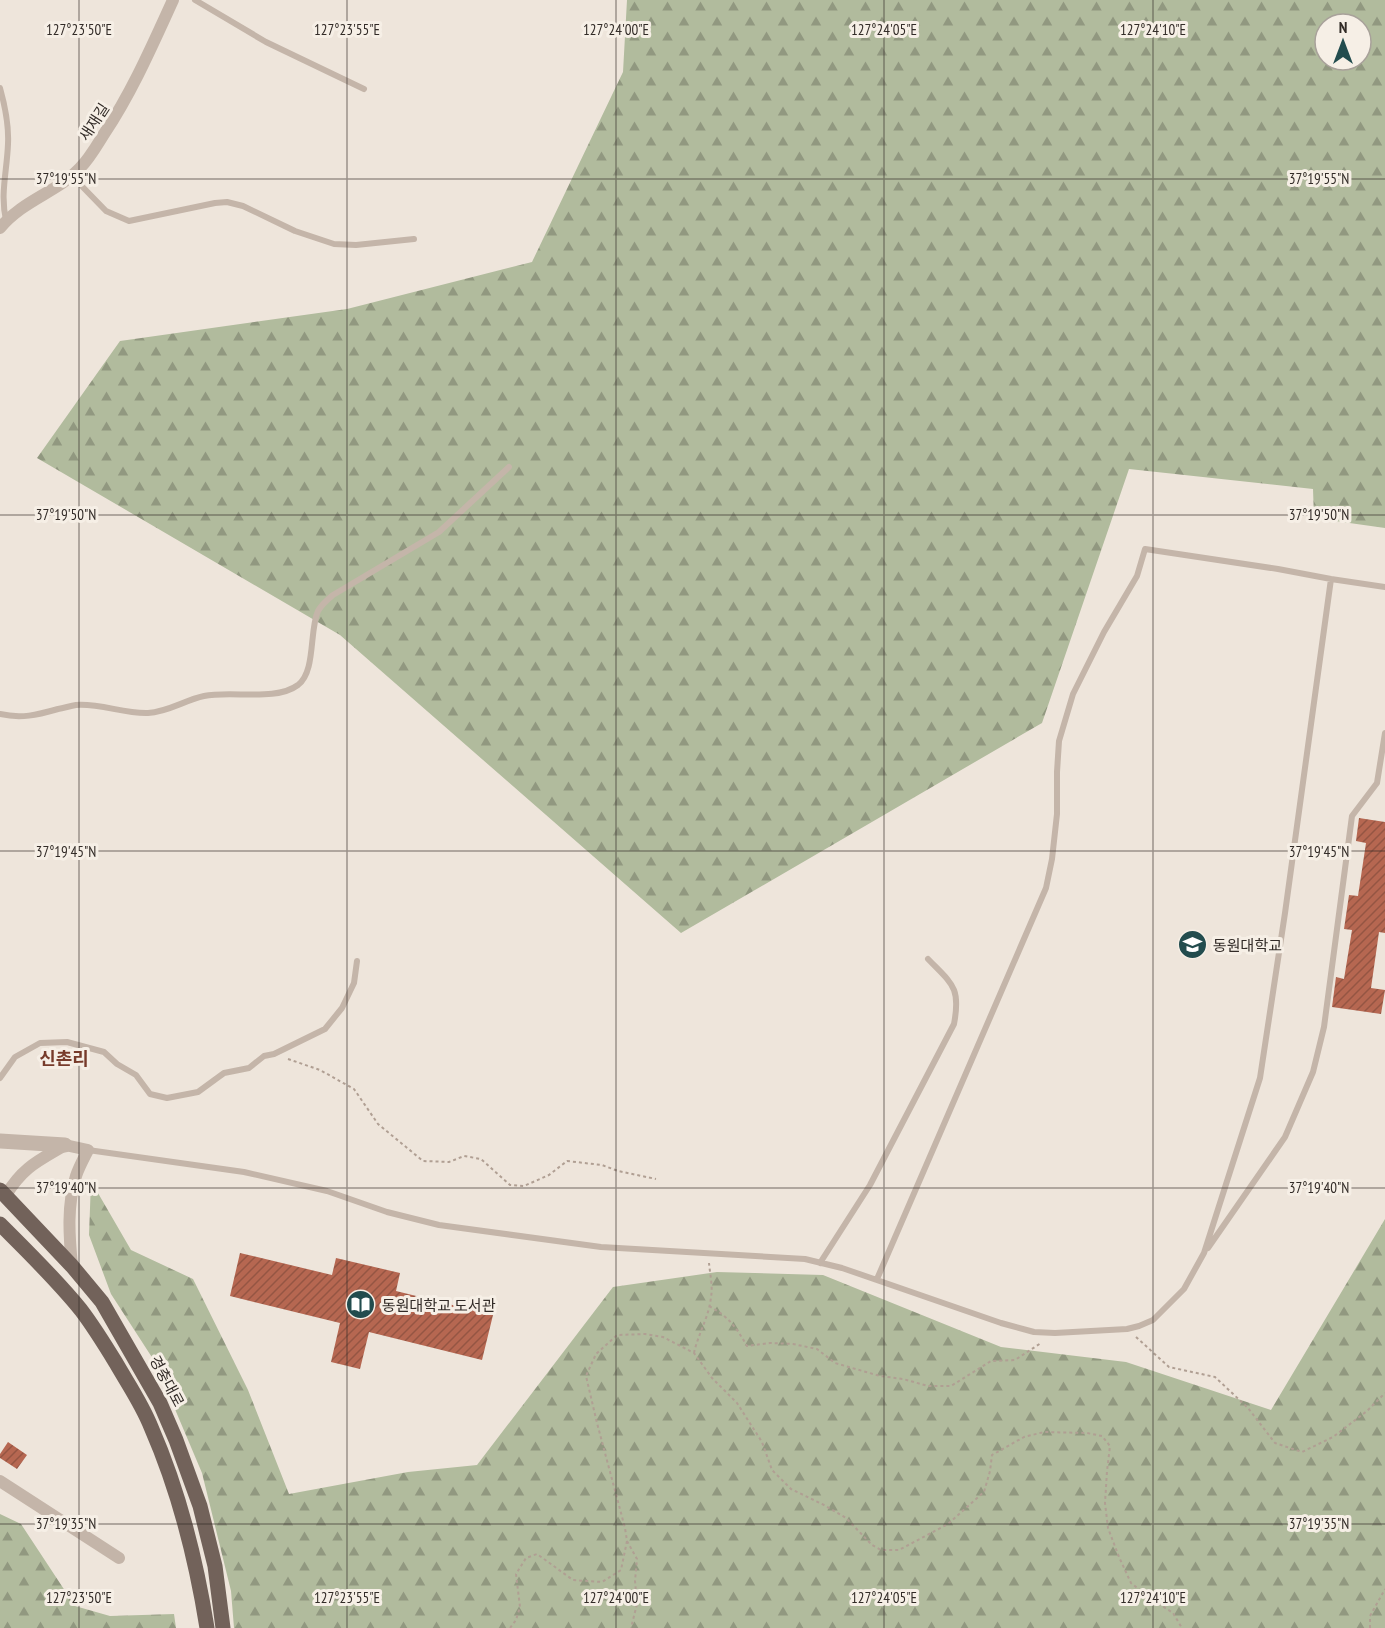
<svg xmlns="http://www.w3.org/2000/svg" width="1385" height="1628" font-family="'PT Sans Narrow','Noto Sans KR',sans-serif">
  <defs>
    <pattern id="forest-firs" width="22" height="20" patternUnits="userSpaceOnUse" patternTransform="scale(1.5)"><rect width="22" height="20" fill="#b1bb9d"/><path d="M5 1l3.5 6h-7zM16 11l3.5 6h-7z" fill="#919880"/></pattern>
    <pattern id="building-hatch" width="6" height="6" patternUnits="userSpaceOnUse" patternTransform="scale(1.5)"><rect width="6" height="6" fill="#b66751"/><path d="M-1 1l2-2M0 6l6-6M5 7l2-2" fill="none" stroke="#955543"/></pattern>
  </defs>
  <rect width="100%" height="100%" fill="#eee5db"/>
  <path fill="url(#forest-firs)" fill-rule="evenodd" d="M627 0H1385V528L1314 518 1313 489 1129 469 1042 723 681 933 340 635 37 458 120 341 347 309 532 262 623 72ZM1325 24H1361V60H1325Z
    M91 1181 131 1250 193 1279 248 1390 289 1494 408 1472 477 1465 613 1287 717 1272 823 1275 1001 1347 1126 1362 1271 1410 1385 1219V1628H234L231 1591 202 1473 155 1362 111 1294 89 1235Z
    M0 1514 21 1524 75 1606 110 1616 174 1614 176 1628H0Z"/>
  <path fill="url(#building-hatch)" d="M1359 818 1385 822V933L1379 932 1371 988 1385 990 1381 1014 1332 1007 1336 977 1344 979 1352 930 1344 929 1349 895 1358 896 1366 843 1356 841Z
    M240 1253 332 1275 336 1258 400 1273 396 1291 493 1315 482 1360 369 1332 360 1369 331 1362 340 1323 230 1296Z
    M8 1442 27 1455 17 1469 0 1458V1454Z"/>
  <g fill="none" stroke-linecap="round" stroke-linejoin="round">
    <path stroke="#b09f93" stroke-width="2" stroke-dasharray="3 3" stroke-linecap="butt" d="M288 1059 320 1070 354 1089 378 1124 423 1161 449 1162 464 1156 481 1159 510 1185 524 1186 549 1175 567 1161 602 1165 618 1171 656 1179
      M709 1306C729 1317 736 1327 747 1346L770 1343 793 1344 817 1349 835 1363 880 1376 903 1379 928 1386H951L991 1361 1015 1360 1041 1343
      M1136 1337 1169 1367 1215 1377 1248 1408 1275 1443 1302 1452 1333 1437 1367 1411 1385 1393
      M694 1353C698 1334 709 1317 711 1297 713 1287 710 1274 709 1263
      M627 1541 637 1559 635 1581 637 1604 631 1628
      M510 1628 516 1620 520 1607 516 1574 526 1558 537 1554 573 1580 602 1582 621 1570 627 1541 625 1528 597 1423 586 1376 596 1354 617 1335 645 1334 663 1337 694 1353 712 1378 737 1403 762 1442 772 1470 791 1489 824 1505 846 1518 872 1545 881 1550H899L948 1524 984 1492 990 1471 992 1455 1024 1437 1044 1432 1087 1433 1102 1436 1110 1446 1107 1471 1105 1503 1108 1528 1119 1557 1131 1583 1150 1598 1173 1613 1182 1628
      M1370 1628V1616L1385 1589"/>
    <path stroke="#c4b5a9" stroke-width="6" d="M195 0 266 42 364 89
      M0 88C5 106 9 125 8 144 7 171 0 194 6 220
      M72 176 106 211 129 221 215 203 227 202 243 206 295 231 334 244 356 245 414 239
      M0 714C21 719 37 715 58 709 64 708 70 706 76 705 100 703 124 714 148 713 168 712 185 700 204 696 232 690 275 702 298 685 316 671 309 631 318 611 322 604 327 600 333 595L439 532 509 467
      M0 1078 15 1057 40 1043 67 1042 104 1052 117 1064 136 1075 150 1094 167 1098 198 1092 224 1073 249 1068 264 1056 274 1054 325 1029 342 1008 354 983 357 961
      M88 1150 244 1172 327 1191 387 1212 439 1225 601 1247 805 1259 842 1268 1001 1323 1034 1332 1055 1333 1127 1329 1139 1326 1153 1320 1184 1289 1204 1253 1260 1078 1285 913 1331 579
      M1208 1248 1285 1137 1313 1072 1324 1027 1352 816 1377 783 1385 733
      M820 1263 870 1185 954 1024C961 987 952 984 928 959
      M877 1279 1046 888 1052 859 1057 814V772L1059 741 1073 694 1104 632 1137 576 1145 549 1278 569 1331 579 1385 587"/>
    <path stroke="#c4b5a9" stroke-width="12" d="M0 228C23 200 58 192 80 168 90 158 97 145 104 134 132 92 152 46 173 0
      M6 1195C23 1167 38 1161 65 1145L88 1150C84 1158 79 1167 76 1176 67 1205 69 1235 72 1266
      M0 1481 119 1558"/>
    <path stroke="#c4b5a9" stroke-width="15" d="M0 1141 65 1145"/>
    <path stroke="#72625a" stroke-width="15" d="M0 1190 72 1266 102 1302 160 1403 176 1440 200 1506 215 1566 223 1628
      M0 1224C28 1252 56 1279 81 1310 94 1327 105 1345 116 1363 128 1384 142 1404 151 1427 179 1491 196 1559 207 1628"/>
  </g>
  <path fill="none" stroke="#322b27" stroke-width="1.5" stroke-opacity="0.45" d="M79 0V1628M347 0V1628M616 0V1628M884 0V1628M1153 0V1628M0 179H1385M0 515H1385M0 851H1385M0 1188H1385M0 1524H1385"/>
  <defs>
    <symbol id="university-disc" viewBox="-11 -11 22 22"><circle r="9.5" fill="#224c4e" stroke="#f6efe6"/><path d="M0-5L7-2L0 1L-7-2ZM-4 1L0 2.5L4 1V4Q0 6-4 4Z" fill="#fff"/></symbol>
    <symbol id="library-disc" viewBox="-11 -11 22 22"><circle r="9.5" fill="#224c4e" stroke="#f6efe6"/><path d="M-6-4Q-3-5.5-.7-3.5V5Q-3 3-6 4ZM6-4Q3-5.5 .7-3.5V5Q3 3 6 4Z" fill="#fff"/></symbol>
  </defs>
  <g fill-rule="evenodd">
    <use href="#university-disc" x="1176" y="928" width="33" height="33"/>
    <use href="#library-disc" x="344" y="1288" width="33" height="33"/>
  </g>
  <g text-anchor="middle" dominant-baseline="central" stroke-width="6" stroke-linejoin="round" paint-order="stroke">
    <g font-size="15" fill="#322b27" stroke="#f6efe6">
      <text transform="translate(94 122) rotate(-57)">새재길</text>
      <text transform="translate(167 1381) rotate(62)">경충대로</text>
    </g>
    <g font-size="15" fill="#322b27" stroke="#f6efe6" text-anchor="start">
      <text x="1213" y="945">동원대학교</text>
      <text x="382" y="1305">동원대학교 도서관</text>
    </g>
    <g font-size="18" font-weight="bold" fill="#773b2b" stroke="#f6efe6">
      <text x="64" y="1058">신촌리</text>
    </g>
  </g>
  <g font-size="15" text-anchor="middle" fill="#322b27" stroke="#f6efe6" stroke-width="6" stroke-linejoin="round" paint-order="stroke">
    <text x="79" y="35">127°23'50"E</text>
    <text x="347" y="35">127°23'55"E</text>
    <text x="616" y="35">127°24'00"E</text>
    <text x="884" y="35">127°24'05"E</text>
    <text x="1153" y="35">127°24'10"E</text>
    <text x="66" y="184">37°19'55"N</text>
    <text x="1319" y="184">37°19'55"N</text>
    <text x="66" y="520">37°19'50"N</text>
    <text x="1319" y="520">37°19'50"N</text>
    <text x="66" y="857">37°19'45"N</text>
    <text x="1319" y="857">37°19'45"N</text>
    <text x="66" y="1193">37°19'40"N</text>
    <text x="1319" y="1193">37°19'40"N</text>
    <text x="66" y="1529">37°19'35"N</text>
    <text x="1319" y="1529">37°19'35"N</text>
    <text x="79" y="1603">127°23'50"E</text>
    <text x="347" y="1603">127°23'55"E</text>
    <text x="616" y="1603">127°24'00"E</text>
    <text x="884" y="1603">127°24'05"E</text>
    <text x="1153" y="1603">127°24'10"E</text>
  </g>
  <g transform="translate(1343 42)"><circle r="28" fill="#f6efe6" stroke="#a8a19a" stroke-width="1.5"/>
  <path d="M0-4.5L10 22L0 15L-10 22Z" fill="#224c4e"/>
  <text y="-9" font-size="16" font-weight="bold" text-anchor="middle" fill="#322b27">N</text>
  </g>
</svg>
